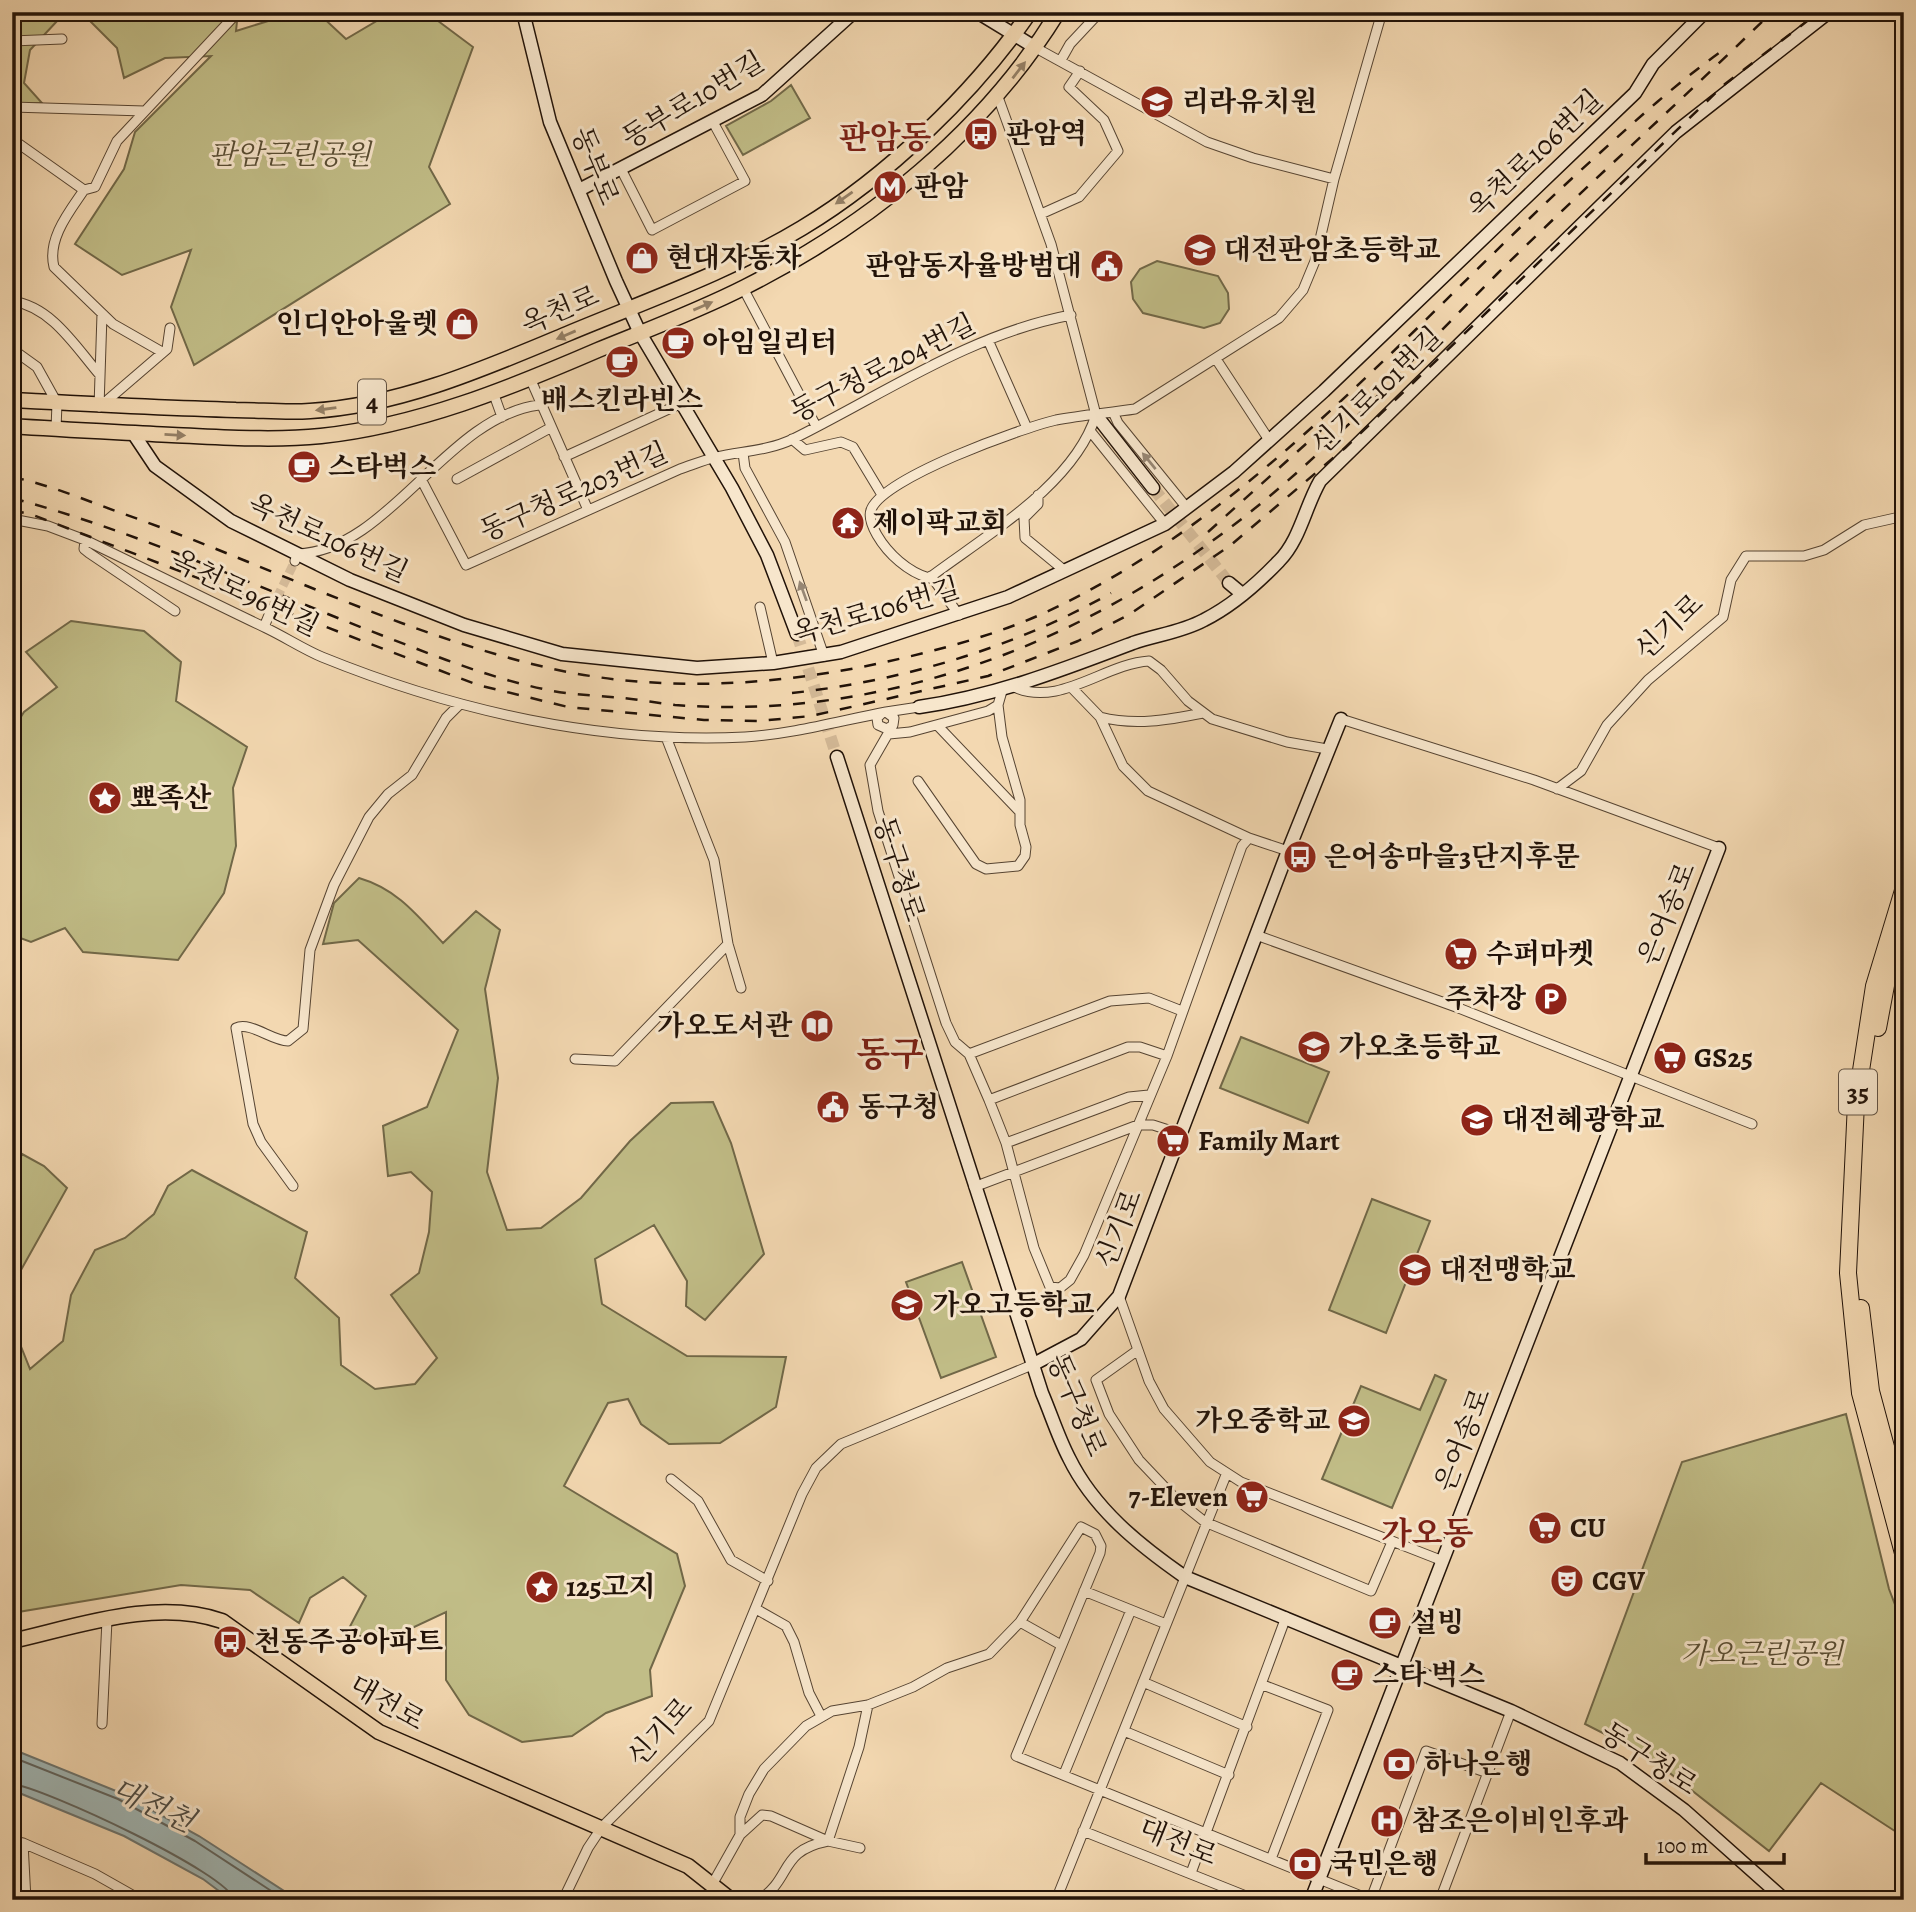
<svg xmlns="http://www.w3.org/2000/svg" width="1916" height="1912" font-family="Alegreya,'Noto Serif KR',serif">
  <rect width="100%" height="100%" fill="#f3d8b1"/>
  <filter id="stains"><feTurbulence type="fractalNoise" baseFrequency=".00286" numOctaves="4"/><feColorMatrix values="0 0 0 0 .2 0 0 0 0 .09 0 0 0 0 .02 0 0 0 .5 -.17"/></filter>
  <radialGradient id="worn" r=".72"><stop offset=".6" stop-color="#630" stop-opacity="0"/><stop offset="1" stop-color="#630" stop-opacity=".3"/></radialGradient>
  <path fill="#c1bd87" stroke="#716848" stroke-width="2" d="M12 12H41L58 20 30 50 24 83 42 103 12 104Z
    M87 12H238L236 31 297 12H317L346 39 392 12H426L473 47 429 167 450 204 194 365 171 307 191 250 122 275 75 244 124 169 135 132 211 56 165 58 124 78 117 48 88 19Z
    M791 85 810 118 743 155 726 126 771 101Z
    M1157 261 1218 276 1228 293 1229 309 1220 323 1204 328 1143 313 1133 299 1131 282 1140 269Z
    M71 621 144 631 181 662 176 701 247 747 233 788 236 846 224 893 178 960 83 952 65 928 31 942 12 935V731L24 712 57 687 26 652Z
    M359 878C397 889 417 915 443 943L476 911 500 930 485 989 498 1078 487 1172 507 1230 541 1228 581 1198 630 1141 671 1103 713 1102 731 1143 764 1254 705 1320 686 1306 687 1281 654 1225 595 1259 602 1304 687 1356 786 1357 776 1407 720 1443 669 1444 641 1424 628 1399 608 1403 564 1486 677 1554 685 1586 650 1670 652 1696 606 1713 572 1736 522 1742 469 1715 446 1680V1612L395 1636H345L366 1596 343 1577 310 1598 299 1623 250 1590 181 1585 12 1613V1324L30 1369 63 1341 71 1295 95 1250 125 1238 154 1214 168 1186 192 1170 307 1232 295 1278 339 1318 341 1365 375 1389 415 1384 437 1358 391 1295 419 1273 429 1232 432 1192 411 1172 388 1176 383 1126 427 1107 458 1030 358 940 323 944 334 903Z
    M1241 1037 1329 1072 1308 1123 1220 1088Z
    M22 1154 44 1166 67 1188 12 1286V1180Z
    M1372 1199 1430 1221 1386 1333 1329 1310Z
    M962 1262 996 1357 941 1378 906 1282Z
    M1435 1375 1446 1380 1392 1508 1322 1479 1361 1386 1420 1410Z
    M1846 1414 1889 1589 1904 1628V1837L1821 1783 1769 1851 1648 1756 1585 1724 1682 1462Z"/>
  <path fill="#a0b7b6" stroke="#6d7570" stroke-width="2" d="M12 1749 121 1793 199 1836 298 1900H231L203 1879 124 1836 12 1790Z"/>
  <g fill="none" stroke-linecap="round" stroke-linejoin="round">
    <path stroke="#60645f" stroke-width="2" d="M12 1757 118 1799 195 1841 285 1900
      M12 1784C43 1787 231 1875 234 1900"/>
    <path stroke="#d4ba98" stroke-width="9" stroke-dasharray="9 4.5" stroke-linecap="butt" d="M271 610 295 561"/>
    <path stroke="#d4ba98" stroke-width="12" stroke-dasharray="12 6" stroke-linecap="butt" d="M1153 488 1229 583
      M797 634 837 757"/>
    <defs>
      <path id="street" d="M12 41 62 39
        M1036 48 1207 142 1253 158 1334 179
        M1061 60 1070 44 1100 12
        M998 97 1051 244 1096 415C1074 485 986 535 929 578 908 572 888 554 877 535 873 528 868 518 871 510 882 478 1022 428 1056 420 1082 415 1109 413 1135 409L1279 318 1303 290 1315 261 1334 179 1382 12
        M12 107 144 111
        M12 139 84 190 95 187 117 141 238 12
        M622 171 652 230 745 181 713 122
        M84 190C69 212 47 239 54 267L113 324 162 352
        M1903 210H1904
        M1041 214 1079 197 1118 151 1104 120 1069 87 1080 71
        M743 288 816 426
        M12 301C52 307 75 346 100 375
        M988 340 1027 428
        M12 349 37 367 57 403 56 429
        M1216 359 1269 440
        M530 378 588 510
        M493 392 502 417
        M103 404 167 349 170 328
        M99 407 102 314
        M1113 412 1118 423 1187 508
        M1091 432 1165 524
        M792 439 805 450 841 442 853 447 882 495
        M743 453 745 468 785 542 824 656
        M564 457 682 403
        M421 479 466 565 680 469C692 465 704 460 716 457 742 451 768 451 793 439 884 394 970 334 1071 315
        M457 479 550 428
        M1038 495V504L1024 518 1025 538 1065 571
        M12 519 48 526 85 540C146 569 205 599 266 628 285 637 303 649 322 657 455 711 601 744 745 737 793 734 839 721 886 712L894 718 893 725 887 729 878 725 877 718 882 713
        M85 540 84 549 89 553 175 611
        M295 561 297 554C389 551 446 417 539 405
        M931 576 959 615
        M760 607 773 663
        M264 627 271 610
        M1014 687C1059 708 1104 664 1149 661L1161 670 1188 701 1212 719 1287 742 1327 749
        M1071 687 1100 717 1123 766 1148 791 1249 838
        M886 712 919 707
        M1100 717C1135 726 1168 720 1203 713
        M1341 719 1534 780 1719 848
        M893 725 870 765 878 811 946 1023 955 1042 969 1054 989 1100 1006 1143 1034 1248 1050 1287 1060 1288 1070 1280 1084 1255 1167 1056 1242 846 1249 838 1288 851
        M938 726 1019 811
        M889 734 910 732 988 711 998 705 1002 691
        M666 737 714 860 728 944 741 988
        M918 781 976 864 986 869 1018 866 1025 856 1026 847 1020 825V800L1002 737 998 705
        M1557 789 1581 771 1607 725 1648 680 1723 617 1731 580 1746 556H1804L1824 550 1864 525 1904 516
        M1256 935 1456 1007 1752 1124
        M969 1054 1110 1001 1149 998 1182 1011
        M575 1059 615 1061 728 944
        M989 1100 1128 1047H1140L1167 1056
        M1006 1143 1129 1097 1149 1095
        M293 1186 261 1142 253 1124 236 1028C250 1021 272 1041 288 1041L303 1029 310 950 334 885 369 817 388 794 412 775 446 718 460 704
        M974 1187 1138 1125H1153L1181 1134
        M1119 1296 1149 1381 1164 1409 1210 1462 1241 1482 1443 1561
        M1138 1350 1096 1380 1109 1414 1139 1460 1175 1498 1205 1522 1371 1591 1392 1542
        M671 1479 698 1501 731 1560 768 1581
        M1084 1591 1166 1624
        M756 1609 786 1626 794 1642 809 1693 821 1716
        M1020 1622 1061 1645
        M1143 1682 1247 1727
        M1263 1685 1328 1710 1271 1859
        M102 1724 107 1620
        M1124 1731 1229 1775
        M1064 1774 1131 1610
        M1083 1831 1256 1900
        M740 1835 762 1815 771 1816 828 1841 860 1848
        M12 1841 23 1843 95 1874 141 1900
        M23 1843 26 1900
        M1191 1873 1286 1617
        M713 1883 740 1835V1817L749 1794 764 1769 806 1726 832 1711 868 1705 913 1687 947 1668 989 1654 1020 1622 1081 1527 1095 1534 1101 1546 1100 1553 1016 1756 1371 1900
        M1371 1899 1426 1751 1488 1773
        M563 1900 588 1848 602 1827 709 1721 802 1494 816 1468 841 1444 1032 1365
        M759 1900C793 1878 778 1851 828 1841L859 1747 868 1705
        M1056 1900 1226 1475
        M1440 1900 1511 1711"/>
      <path id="secondary" d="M523 12 550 122 616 281 640 333 732 488 767 555 797 634
        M977 12 1036 48
        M579 190 762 95 854 12
        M1096 415 1153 488
        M133 433 155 466 231 521 350 580 464 625 562 654 697 668 773 663 841 652 1008 597 1165 524 1234 472 1324 391 1635 93 1653 64 1705 12
        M1229 583 1241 593
        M919 707C995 696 1062 670 1133 643 1156 635 1182 632 1204 620 1230 607 1258 583 1279 561 1300 540 1305 507 1320 481L1676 132 1829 12
        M837 757 1042 1393C1051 1414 1058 1437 1069 1458 1094 1509 1139 1545 1185 1577L1511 1711 1620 1763 1684 1810 1785 1900
        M1032 1365 1081 1339 1119 1296 1288 851 1341 719
        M1311 1900 1719 848"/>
      <path id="primary" d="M12 400C87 404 161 408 236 410 260 410 286 413 310 411 399 406 486 368 567 334 646 301 729 272 802 228 887 177 974 93 1030 12
        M12 426C66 430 119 432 172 435 221 437 272 441 321 436 417 426 510 388 598 350 647 330 698 311 745 287 870 224 984 132 1058 12
        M12 1641C79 1626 155 1598 222 1621L379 1732 688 1866 731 1900"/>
      <path id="highway" d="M1904 887 1874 986 1856 1103 1848 1273 1860 1393 1904 1557
        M1878 1028 1887 980 1904 925
        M1861 1308 1871 1391 1904 1514"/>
    </defs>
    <use href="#street" stroke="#564432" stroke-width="11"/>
    <use href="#secondary" stroke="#211208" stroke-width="15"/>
    <use href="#primary" stroke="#211208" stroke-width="17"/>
    <use href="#highway" stroke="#211208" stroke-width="18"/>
    <use href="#street" stroke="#f7e6cc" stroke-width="9"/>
    <use href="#secondary" stroke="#f7e6cc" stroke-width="12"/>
    <use href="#primary" stroke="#f3d8b1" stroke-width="14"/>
    <use href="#highway" stroke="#f3d8b1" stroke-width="16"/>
    <path stroke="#211208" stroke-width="2.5" stroke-dasharray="12 12" stroke-linecap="butt" d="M12 477C51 485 87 501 124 514 266 564 401 634 549 668 657 693 774 686 881 663 944 649 1009 632 1067 602 1267 502 1427 309 1591 161 1633 123 1673 86 1719 53
      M12 498C134 531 251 584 368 630 428 653 490 679 553 691 576 695 601 696 624 698 641 700 658 703 675 705 887 721 1091 641 1254 509 1341 439 1418 353 1497 274 1587 185 1681 101 1772 12
      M12 510 33 515 478 685 568 707 704 720 759 721 811 716 988 676 1078 641 1130 614 1231 545 1345 448 1725 84 1819 12
      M1208 532 1338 415
      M792 693C902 681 1014 648 1111 593"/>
  </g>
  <defs><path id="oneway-solid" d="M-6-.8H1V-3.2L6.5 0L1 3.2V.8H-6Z" transform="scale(1.75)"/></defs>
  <g fill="#947f65">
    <use href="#oneway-solid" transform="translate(1019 70) rotate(-52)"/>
    <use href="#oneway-solid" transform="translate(844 198) rotate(145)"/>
    <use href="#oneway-solid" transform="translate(703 306) rotate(-23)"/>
    <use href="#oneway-solid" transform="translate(566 335) rotate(157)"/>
    <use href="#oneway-solid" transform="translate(326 409) rotate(172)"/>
    <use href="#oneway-solid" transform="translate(175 435) rotate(3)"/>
  </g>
  <g fill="#978774">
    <use href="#oneway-solid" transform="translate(1149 461) rotate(-129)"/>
    <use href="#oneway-solid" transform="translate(803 591) rotate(-110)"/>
  </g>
  <defs>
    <symbol id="school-disc" viewBox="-11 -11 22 22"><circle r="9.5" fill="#8f2418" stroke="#f7e6cc"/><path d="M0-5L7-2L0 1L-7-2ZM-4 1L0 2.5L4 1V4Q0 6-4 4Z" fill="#fff"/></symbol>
    <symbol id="bus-disc" viewBox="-11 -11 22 22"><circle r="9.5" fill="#8f2418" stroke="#f7e6cc"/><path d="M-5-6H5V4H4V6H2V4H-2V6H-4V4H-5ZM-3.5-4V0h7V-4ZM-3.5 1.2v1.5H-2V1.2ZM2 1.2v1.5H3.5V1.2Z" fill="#fff"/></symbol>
    <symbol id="metro-disc" viewBox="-11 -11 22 22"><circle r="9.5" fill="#8f2418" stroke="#f7e6cc"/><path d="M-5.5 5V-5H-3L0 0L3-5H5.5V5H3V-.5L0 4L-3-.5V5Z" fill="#fff"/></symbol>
    <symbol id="shop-disc" viewBox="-11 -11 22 22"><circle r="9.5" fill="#8f2418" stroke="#f7e6cc"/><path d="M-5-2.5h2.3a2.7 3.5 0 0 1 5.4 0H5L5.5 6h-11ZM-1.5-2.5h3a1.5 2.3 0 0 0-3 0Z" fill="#fff"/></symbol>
    <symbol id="civic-disc" viewBox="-11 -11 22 22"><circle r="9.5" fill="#8f2418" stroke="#f7e6cc"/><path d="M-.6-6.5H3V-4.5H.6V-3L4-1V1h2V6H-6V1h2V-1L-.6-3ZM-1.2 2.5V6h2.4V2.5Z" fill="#fff"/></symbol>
    <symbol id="cafe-disc" viewBox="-11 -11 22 22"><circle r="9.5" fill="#8f2418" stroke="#f7e6cc"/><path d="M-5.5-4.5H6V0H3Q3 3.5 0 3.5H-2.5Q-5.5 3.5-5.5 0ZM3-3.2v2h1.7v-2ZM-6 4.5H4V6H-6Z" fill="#fff"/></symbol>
    <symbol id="temple-disc" viewBox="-11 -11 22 22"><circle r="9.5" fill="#8f2418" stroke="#f7e6cc"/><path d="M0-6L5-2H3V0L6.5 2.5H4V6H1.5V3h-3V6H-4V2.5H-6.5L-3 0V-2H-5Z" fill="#fff"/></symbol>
    <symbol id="sight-disc" viewBox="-11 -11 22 22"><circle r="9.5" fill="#8f2418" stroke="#f7e6cc"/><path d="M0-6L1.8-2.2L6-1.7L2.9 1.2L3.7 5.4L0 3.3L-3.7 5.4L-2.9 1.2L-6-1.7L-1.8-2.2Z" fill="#fff"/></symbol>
    <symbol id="supermarket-disc" viewBox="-11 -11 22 22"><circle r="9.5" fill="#8f2418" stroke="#f7e6cc"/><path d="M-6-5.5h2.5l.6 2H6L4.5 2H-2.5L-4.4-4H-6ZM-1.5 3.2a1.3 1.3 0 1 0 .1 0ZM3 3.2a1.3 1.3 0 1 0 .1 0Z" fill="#fff"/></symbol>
    <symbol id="parking-disc" viewBox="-11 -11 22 22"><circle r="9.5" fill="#8f2418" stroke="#f7e6cc"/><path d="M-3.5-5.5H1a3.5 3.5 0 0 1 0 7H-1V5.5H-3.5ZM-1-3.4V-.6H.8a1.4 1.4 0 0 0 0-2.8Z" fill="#fff"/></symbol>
    <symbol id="library-disc" viewBox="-11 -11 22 22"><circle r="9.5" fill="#8f2418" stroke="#f7e6cc"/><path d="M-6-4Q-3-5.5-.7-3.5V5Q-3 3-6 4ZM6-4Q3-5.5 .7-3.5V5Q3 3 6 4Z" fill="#fff"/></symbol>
    <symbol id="theatre-disc" viewBox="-11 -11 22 22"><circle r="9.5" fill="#8f2418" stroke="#f7e6cc"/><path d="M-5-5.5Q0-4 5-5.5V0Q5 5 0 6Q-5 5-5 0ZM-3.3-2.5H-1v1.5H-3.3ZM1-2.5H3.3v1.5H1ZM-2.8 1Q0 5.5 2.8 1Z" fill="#fff"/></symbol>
    <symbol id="bank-disc" viewBox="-11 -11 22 22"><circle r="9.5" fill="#8f2418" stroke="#f7e6cc"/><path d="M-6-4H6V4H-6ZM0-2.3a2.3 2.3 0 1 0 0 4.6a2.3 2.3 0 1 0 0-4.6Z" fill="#fff"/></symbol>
    <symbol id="hospital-disc" viewBox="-11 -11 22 22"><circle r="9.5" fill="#8f2418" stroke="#f7e6cc"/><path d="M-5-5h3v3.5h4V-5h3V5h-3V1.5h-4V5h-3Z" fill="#fff"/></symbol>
  </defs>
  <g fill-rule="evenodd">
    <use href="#school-disc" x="1138" y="83" width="38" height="38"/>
    <use href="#bus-disc" x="962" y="115" width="38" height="38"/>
    <use href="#metro-disc" x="871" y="168" width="38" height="38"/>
    <use href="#school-disc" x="1181" y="231" width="38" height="38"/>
    <use href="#shop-disc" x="623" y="239" width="38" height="38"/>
    <use href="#civic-disc" x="1088" y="247" width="38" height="38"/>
    <use href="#shop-disc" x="443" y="305" width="38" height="38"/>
    <use href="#cafe-disc" x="659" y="324" width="38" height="38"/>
    <use href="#cafe-disc" x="603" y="343" width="38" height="38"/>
    <use href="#cafe-disc" x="285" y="448" width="38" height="38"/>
    <use href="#temple-disc" x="829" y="504" width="38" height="38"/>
    <use href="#sight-disc" x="86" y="779" width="38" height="38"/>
    <use href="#bus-disc" x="1281" y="838" width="38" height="38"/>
    <use href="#supermarket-disc" x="1442" y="935" width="38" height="38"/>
    <use href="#parking-disc" x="1532" y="980" width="38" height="38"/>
    <use href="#library-disc" x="798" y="1007" width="38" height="38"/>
    <use href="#school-disc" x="1295" y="1028" width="38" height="38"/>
    <use href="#supermarket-disc" x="1651" y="1039" width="38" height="38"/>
    <use href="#civic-disc" x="814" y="1088" width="38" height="38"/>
    <use href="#school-disc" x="1458" y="1101" width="38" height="38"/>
    <use href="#supermarket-disc" x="1154" y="1122" width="38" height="38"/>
    <use href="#school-disc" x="1396" y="1251" width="38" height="38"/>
    <use href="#school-disc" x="888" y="1286" width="38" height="38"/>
    <use href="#school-disc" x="1335" y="1402" width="38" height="38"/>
    <use href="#supermarket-disc" x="1233" y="1478" width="38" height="38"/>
    <use href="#supermarket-disc" x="1526" y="1509" width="38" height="38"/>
    <use href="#theatre-disc" x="1548" y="1562" width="38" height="38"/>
    <use href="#sight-disc" x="523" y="1568" width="38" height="38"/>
    <use href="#cafe-disc" x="1366" y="1604" width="38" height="38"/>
    <use href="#bus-disc" x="211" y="1623" width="38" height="38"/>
    <use href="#cafe-disc" x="1328" y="1656" width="38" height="38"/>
    <use href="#bank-disc" x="1380" y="1745" width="38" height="38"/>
    <use href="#hospital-disc" x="1368" y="1802" width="38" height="38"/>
    <use href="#bank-disc" x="1286" y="1845" width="38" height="38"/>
  </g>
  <g text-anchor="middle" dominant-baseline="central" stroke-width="6" stroke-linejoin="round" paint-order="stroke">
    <g fill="#f7e6cc" stroke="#615243" stroke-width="2">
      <rect x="358" y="379.5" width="28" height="45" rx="5"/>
      <rect x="1839" y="1069.5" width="38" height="45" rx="5"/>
    </g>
    <g font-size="26" font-weight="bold" fill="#211208">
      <text x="372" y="402">4</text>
      <text x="1858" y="1092">35</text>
    </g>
    <g font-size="28" fill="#211208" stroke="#f7e6cc">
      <text transform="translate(693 100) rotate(-31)">동부로10번길</text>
      <text transform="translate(1535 154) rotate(-43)">옥천로106번길</text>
      <text transform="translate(595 166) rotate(68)">동부로</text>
      <text transform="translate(560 310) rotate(-23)">옥천로</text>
      <text transform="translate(883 368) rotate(-27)">동구청로204번길</text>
      <text transform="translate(1377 391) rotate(-44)">신기로101번길</text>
      <text transform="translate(574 492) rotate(-24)">동구청로203번길</text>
      <text transform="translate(328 538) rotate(25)">옥천로106번길</text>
      <text transform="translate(245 593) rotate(26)">옥천로96번길</text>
      <text transform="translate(876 611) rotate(-16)">옥천로106번길</text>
      <text transform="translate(1669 627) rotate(-43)">신기로</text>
      <text transform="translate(899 869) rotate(72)">동구청로</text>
      <text transform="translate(1667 914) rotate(-68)">은어송로</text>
      <text transform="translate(1119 1229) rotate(-69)">신기로</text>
      <text transform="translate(1077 1405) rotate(67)">동구청로</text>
      <text transform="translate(1463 1440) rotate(-69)">은어송로</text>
      <text transform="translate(387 1703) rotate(30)">대전로</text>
      <text transform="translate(660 1732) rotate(-48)">신기로</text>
      <text transform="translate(1649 1759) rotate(33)">동구청로</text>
      <text transform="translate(1178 1842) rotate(22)">대전로</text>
    </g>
    <g font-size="28" font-weight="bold" fill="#211208" stroke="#f7e6cc" text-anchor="start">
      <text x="1182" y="102">리라유치원</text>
      <text x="1006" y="134">판암역</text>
      <text x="914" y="187">판암</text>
      <text x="1224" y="250">대전판암초등학교</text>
      <text x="666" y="258">현대자동차</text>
      <text x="1082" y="266" text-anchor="end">판암동자율방범대</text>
      <text x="438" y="324" text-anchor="end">인디안아울렛</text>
      <text x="702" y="343">아임일리터</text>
      <text x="622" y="400" text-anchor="middle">배스킨라빈스</text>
      <text x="328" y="467">스타벅스</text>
      <text x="872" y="523">제이팍교회</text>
      <text x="130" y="798">뾰족산</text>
      <text x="1324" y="857">은어송마을3단지후문</text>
      <text x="1486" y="954">수퍼마켓</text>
      <text x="1526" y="999" text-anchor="end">주차장</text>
      <text x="792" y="1026" text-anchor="end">가오도서관</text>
      <text x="1338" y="1047">가오초등학교</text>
      <text x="1694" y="1058">GS25</text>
      <text x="858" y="1107">동구청</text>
      <text x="1502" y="1120">대전혜광학교</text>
      <text x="1198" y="1141">Family Mart</text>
      <text x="1440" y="1270">대전맹학교</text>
      <text x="932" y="1305">가오고등학교</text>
      <text x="1330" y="1421" text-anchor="end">가오중학교</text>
      <text x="1228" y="1497" text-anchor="end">7-Eleven</text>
      <text x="1570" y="1528">CU</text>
      <text x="1592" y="1581">CGV</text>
      <text x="566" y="1587">125고지</text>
      <text x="1410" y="1623">설빙</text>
      <text x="254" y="1642">천동주공아파트</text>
      <text x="1372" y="1675">스타 벅스</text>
      <text x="1424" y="1764">하나은행</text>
      <text x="1412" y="1821">참조은이비인후과</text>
      <text x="1330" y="1864">국민은행</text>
    </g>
    <g font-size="28" font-style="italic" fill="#594e34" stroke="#f7e6cc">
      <text x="290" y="155">판암근린공원</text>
      <text x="1762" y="1654">가오근린공원</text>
    </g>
    <g font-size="30" font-style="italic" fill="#4d4c45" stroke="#f7e6cc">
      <text transform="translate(153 1805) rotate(25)">대전천</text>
    </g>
    <g font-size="32" font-weight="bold" fill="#7a1f14" stroke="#f7e6cc">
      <text x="885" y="137">판암동</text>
      <text x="1427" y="1533">가오동</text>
    </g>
    <g font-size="35" font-weight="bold" fill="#7a1f14" stroke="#f7e6cc">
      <text x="890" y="1054">동구</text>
    </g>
  </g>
  <rect width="1916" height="1912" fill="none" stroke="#f3d8b1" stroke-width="42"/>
  <rect x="14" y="14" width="1888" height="1884" fill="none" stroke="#211208" stroke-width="3.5"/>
  <rect x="21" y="21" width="1874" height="1870" fill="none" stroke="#211208" stroke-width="2"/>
  <path d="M1646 1853v10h138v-10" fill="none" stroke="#211208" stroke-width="3.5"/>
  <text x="1657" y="1853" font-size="21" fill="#211208" stroke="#f7e6cc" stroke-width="5" paint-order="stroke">100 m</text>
  <rect width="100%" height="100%" filter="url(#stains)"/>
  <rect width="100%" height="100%" fill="url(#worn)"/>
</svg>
